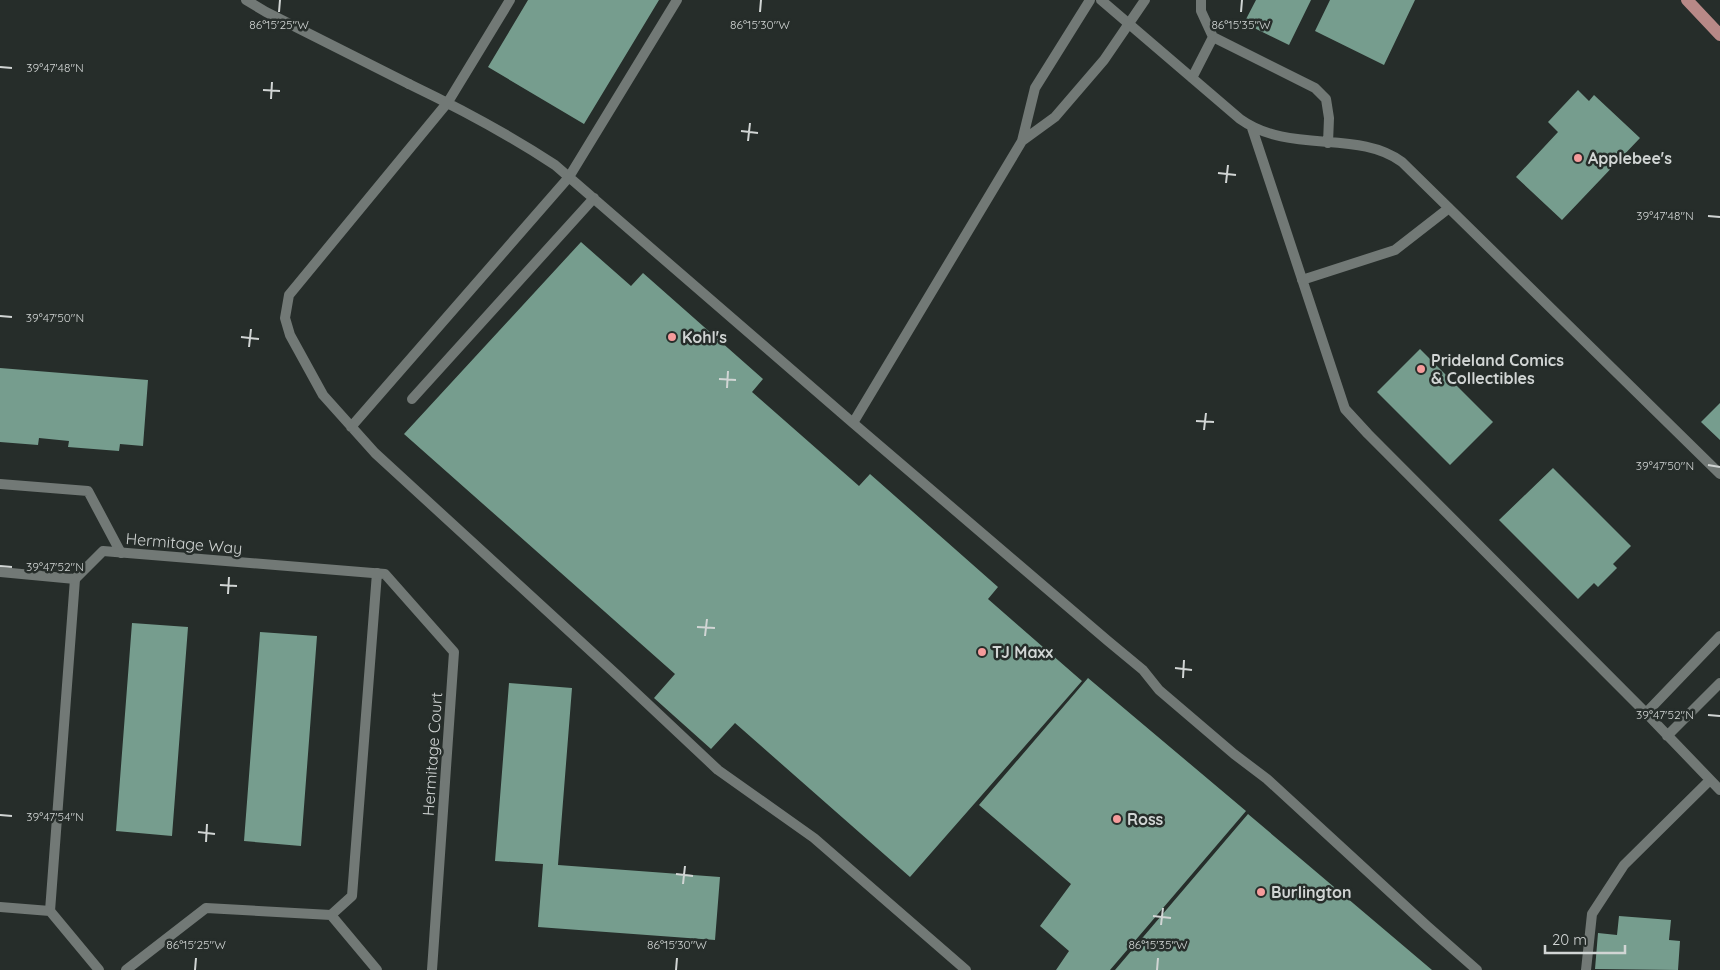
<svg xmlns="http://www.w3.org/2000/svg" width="1720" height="970" font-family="Quicksand,sans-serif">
  <rect width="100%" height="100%" fill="#262d2a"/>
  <path fill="#769d8e" d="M528 0H659L584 124 488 67Z
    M1256 0H1311L1289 45 1244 23Z
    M1330 0H1415L1384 65 1315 31Z
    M1578 90 1589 101 1594 95 1640 138 1562 220 1516 177 1558 132 1548 122Z
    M581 242 631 286 643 273 763 379 752 392 859 486 870 474 998 587 988 599 1082 681 910 877 735 723 711 749 654 698 675 674 404 434Z
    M1420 349 1493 422 1450 465 1377 392Z
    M0 368 148 380 143 446 120 444 119 451 68 447 69 441 39 438 38 445 0 442Z
    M1720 403V440L1701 422Z
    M1553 468 1631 546 1613 564 1617 568 1598 587 1594 583 1578 599 1499 520Z
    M132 623 188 627 172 836 116 831Z
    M260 632 317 636 301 846 244 841Z
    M1088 678 1246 811 1110 970H1056L1069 951 1040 926 1071 884 979 805Z
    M509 683 572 688 558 865 720 877 715 940 538 927 543 864 495 861Z
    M1248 814 1432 970H1115Z
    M1619 916 1671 920 1669 940 1680 941 1678 970 1595 969 1598 933 1617 935Z"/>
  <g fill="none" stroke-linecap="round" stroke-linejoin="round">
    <path stroke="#727976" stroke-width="10" d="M510 0 448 102 289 295 285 318 290 335 323 395 375 453 618 676 718 770 814 838 966 970
      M1101 0 1240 119C1290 155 1358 129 1402 162L1720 474
      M1213 37 1315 88 1326 99 1329 118 1328 143
      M1192 78 1213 37 1201 11V0
      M409 84C459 108 508 134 555 165L853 423 1108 641 1143 670 1159 690 1234 754 1267 779 1427 926 1477 970
      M1252 128 1345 409 1368 434 1646 713 1720 790
      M1022 141 1055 117 1104 60 1145 0
      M1302 280 1395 250 1449 208
      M412 399 594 198
      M853 423 1022 141 1035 88 1090 0
      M351 427 569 177 677 0
      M0 484 88 491 121 553
      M1646 713 1720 636
      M1667 736 1720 683
      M50 911 75 579
      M331 915 352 896 377 573
      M1586 970 1592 914 1624 865 1710 780"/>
    <path stroke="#727976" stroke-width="10" d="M246 0 266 12 409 84
      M0 572 75 579 103 551 385 574 454 652 432 970
      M0 907 50 911 99 970
      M126 970 206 908 331 915 377 970"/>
    <path stroke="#b88987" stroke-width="12" d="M1687 0 1720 35"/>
  </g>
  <path fill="none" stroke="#d1d5d4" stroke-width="2" d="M279 12 280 0M760 12 761 0M1241 12 1242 0M0 67 12 68M263 90 280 91M271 99 272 82M741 131 758 133M748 141 750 123M1218 173 1236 175M1226 183 1228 165M1708 216 1720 217M0 316 12 317M241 337 259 339M249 347 251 329M719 379 736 380M727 388 728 371M1196 421 1214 422M1204 430 1206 413M1708 465 1720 467M0 566 12 567M220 585 237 586M228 594 229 577M697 627 715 628M705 636 707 619M1175 668 1192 670M1183 678 1184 660M1708 715 1720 716M0 815 12 816M198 832 215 834M206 842 207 824M676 874 693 876M683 884 685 866M1153 916 1171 918M1161 925 1163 908M195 970 196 958M676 970 677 958M1157 970 1158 958"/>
  <g fill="#f59b9b" stroke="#262d2a" stroke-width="2">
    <circle cx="1578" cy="158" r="5"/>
    <circle cx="672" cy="337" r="5"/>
    <circle cx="1421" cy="369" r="5"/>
    <circle cx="982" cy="652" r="5"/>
    <circle cx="1117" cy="819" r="5"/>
    <circle cx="1261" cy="892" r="5"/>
  </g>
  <g text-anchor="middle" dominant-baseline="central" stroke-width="5" stroke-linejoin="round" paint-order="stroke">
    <g font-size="16" font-weight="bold" fill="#d1d5d4" stroke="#262d2a" text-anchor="start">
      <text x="1588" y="158">Applebee's</text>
      <text x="682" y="337">Kohl's</text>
      <text x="1431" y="360">Prideland Comics<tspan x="1431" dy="18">&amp; Collectibles</tspan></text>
      <text x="992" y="652">TJ Maxx</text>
      <text x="1127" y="819">Ross</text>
      <text x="1271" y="892">Burlington</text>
    </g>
    <g font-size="16" fill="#d1d5d4" stroke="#262d2a">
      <text transform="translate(184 543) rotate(5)">Hermitage Way</text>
      <text transform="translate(432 754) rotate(-86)">Hermitage Court</text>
    </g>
  </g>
  <g font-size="12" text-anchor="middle" fill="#d1d5d4" stroke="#262d2a" stroke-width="5" stroke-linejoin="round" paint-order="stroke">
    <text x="279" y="29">86°15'25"W</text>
    <text x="760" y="29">86°15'30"W</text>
    <text x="1241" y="29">86°15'35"W</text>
    <text x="55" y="72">39°47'48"N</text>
    <text x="1665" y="220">39°47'48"N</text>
    <text x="55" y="322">39°47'50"N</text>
    <text x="1665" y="470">39°47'50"N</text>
    <text x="55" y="571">39°47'52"N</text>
    <text x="1665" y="719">39°47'52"N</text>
    <text x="55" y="821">39°47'54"N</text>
    <text x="196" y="949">86°15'25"W</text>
    <text x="677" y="949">86°15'30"W</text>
    <text x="1158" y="949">86°15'35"W</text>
  </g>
  <path d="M1545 945v8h80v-8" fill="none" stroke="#d1d5d4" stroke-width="2.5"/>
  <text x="1552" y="945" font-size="15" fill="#d1d5d4" stroke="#262d2a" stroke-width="4" paint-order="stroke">20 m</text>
</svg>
